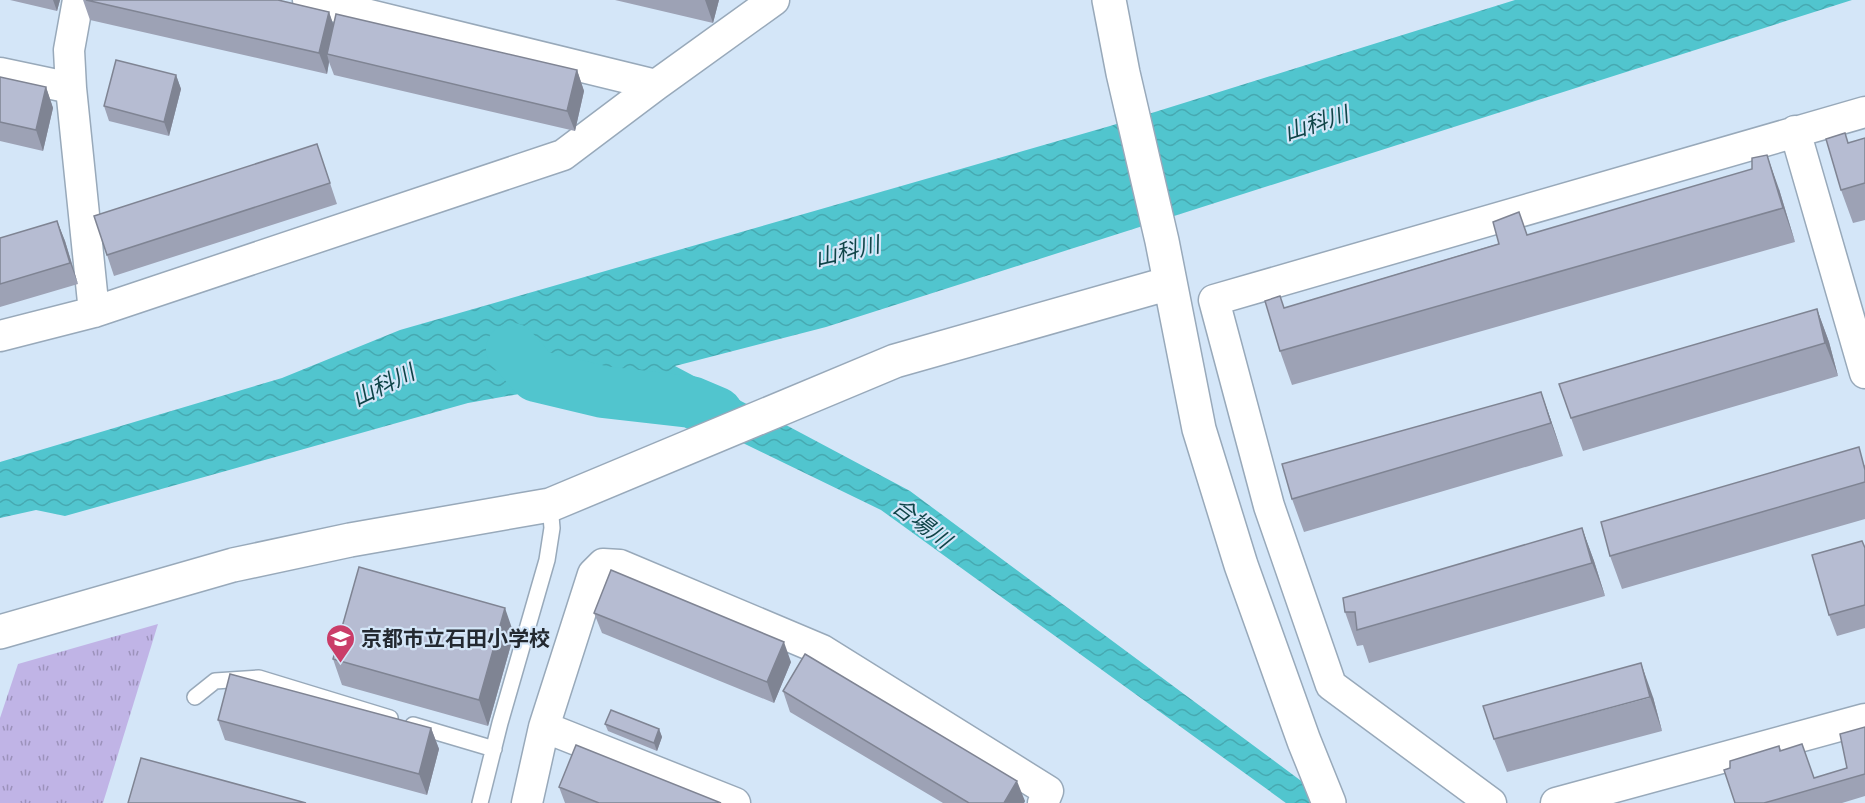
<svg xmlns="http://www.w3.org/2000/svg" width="1865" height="803" font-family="'Space Grotesk','Noto Sans JP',sans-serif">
  <defs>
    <pattern id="park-tufts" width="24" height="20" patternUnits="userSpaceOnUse" patternTransform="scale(1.5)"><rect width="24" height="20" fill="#c0b4e6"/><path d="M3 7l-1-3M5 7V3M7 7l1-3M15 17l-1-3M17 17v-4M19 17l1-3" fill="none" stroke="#9c92bb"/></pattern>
    <pattern id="water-waves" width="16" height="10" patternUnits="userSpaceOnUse" patternTransform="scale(1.5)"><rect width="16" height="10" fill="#51c5ce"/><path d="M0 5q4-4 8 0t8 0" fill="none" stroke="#46a9b1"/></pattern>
  </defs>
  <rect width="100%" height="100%" fill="#d4e6f8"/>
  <path fill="url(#park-tufts)" d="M158 624 103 803H0V718L18 664Z"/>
  <path fill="url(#water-waves)" d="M1515 0H1852L826 327 675 366 910 491 1331 803H1286L881 510 609 378 468 403 65 516 36 510 0 518V462L282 378 400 330 1110 126Z"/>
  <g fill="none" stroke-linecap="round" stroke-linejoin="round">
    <path stroke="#51c5ce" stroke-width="52" d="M512 349 536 376 603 392 691 402 717 413"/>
    <defs>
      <path id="service" d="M195 697 215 681 259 678 390 718
        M413 725 494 749
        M480 803 500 723 547 560 552 528 550 505"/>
      <path id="minor" d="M78 0 69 50 71 88 94 312
        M308 0 656 85
        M0 73 71 88
        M1795 131 1865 373
        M0 336 94 312 563 155 656 85 774 0
        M544 727 735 803
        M527 803 544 727 593 574 603 564 620 565 822 650 1048 791 1043 803
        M1491 803 1331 685 1269 506 1214 300 1865 112
        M1556 803 1865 719"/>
      <path id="tertiary" d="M1109 0 1123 73 1162 241 1199 429 1241 565 1304 741 1329 803
        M0 632 233 565 350 540 550 505 895 361 1170 283"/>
    </defs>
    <use href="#service" stroke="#98a9ba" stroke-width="18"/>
    <use href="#minor" stroke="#98a9ba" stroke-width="33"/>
    <use href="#tertiary" stroke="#98a9ba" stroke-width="36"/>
    <use href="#service" stroke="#fff" stroke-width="15"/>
    <use href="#minor" stroke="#fff" stroke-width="30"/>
    <use href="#tertiary" stroke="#fff" stroke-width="33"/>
  </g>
  <path fill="#9da2b5" d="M10 0H60L57 11Z
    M83 0H278L329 12 333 25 577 70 584 91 575 131 334 75 329 62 327 74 90 20Z
    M615 0H719L713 23Z
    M176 75 181 89 169 136 109 121 104 106Z
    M0 77 46 87 53 108 43 151 0 141Z
    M1865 138V220L1853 223 1841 190 1848 143Z
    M324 165 337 204 114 276 107 255Z
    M1779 189 1795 242 1292 385 1280 351 1284 308 1527 235Z
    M57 221 65 241 78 284 0 307V238Z
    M1817 309 1829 342 1838 376 1583 451 1571 418Z
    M1541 392 1563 456 1304 532 1292 499Z
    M1865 465V519L1622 589 1610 556Z
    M1582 528 1594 561 1605 596 1369 663 1363 645 1357 646 1345 612Z
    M1865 548V628L1837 636 1829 615Z
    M594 613 791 662 774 703 602 633Z
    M514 634 488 726 342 685 333 659Z
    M783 691 1025 801 1024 803H943L790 712Z
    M1653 697 1662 731 1507 772 1494 739Z
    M218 720 431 728 439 749 427 795 225 740Z
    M605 724 659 729 662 737 657 751 608 731Z
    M1865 727V796L1842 803H1735L1779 746 1781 750 1814 778 1847 768Z
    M559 787 721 803H565Z"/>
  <path fill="#7f8493" d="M53 0H60L57 11Z
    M705 0H719L713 23Z
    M329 12 336 32 327 54 329 62 327 74 319 53Z
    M577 70 584 91 575 131 567 111Z
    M176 75 181 89 169 136 164 122Z
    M46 87 53 108 43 151 36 130Z
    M1767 155 1779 189 1795 242 1783 208Z
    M57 221 65 241 78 284 70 263Z
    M1817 309 1829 342 1838 376 1825 343Z
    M1541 392 1553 426 1563 456 1551 423Z
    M1582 528 1594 561 1605 596 1592 563Z
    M505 608 514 634 488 726 479 700Z
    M784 642 791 662 774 703 767 682Z
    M1641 663 1653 697 1662 731 1650 697Z
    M431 728 439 749 427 795 419 774Z
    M659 729 662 737 657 751 654 743Z
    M1017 781 1025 801 1024 803H1004Z"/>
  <path fill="#b6bcd2" stroke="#7f8493" stroke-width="1.5" d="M86 0H278L329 12 319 53Z
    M336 14 577 70 567 111 327 54Z
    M116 60 176 75 164 122 104 106Z
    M0 77 46 87 36 130 0 122Z
    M1845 133 1848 143 1865 138V183L1841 190 1826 139Z
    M317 144 330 183 107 255 94 216Z
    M1767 155 1783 208 1280 351 1265 301 1280 296 1284 308 1499 244 1493 222 1519 212 1527 235 1752 169V158Z
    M57 221 70 263 0 284V238Z
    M1817 309 1825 343 1571 418 1559 384Z
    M1541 392 1551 423 1292 499 1282 464Z
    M1859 447 1865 470V482L1610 556 1601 522Z
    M1582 528 1592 563 1357 630 1355 612H1345L1343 598Z
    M1862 541 1865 548V605L1829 615 1812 555Z
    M359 567 505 608 479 700 333 659Z
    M611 570 784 642 767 682 594 613Z
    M805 654 1017 781 1004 803H969L783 691Z
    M1641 663 1650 697 1494 739 1483 706Z
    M230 674 431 728 419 774 218 720Z
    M611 710 659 729 654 743 605 724Z
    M1865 727V774L1764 803H1735L1724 770 1730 768V761L1779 746 1780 751 1802 744 1814 778 1847 768 1840 734Z
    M576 745 721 803H599L559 787Z
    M141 758 306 803H128Z"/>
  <defs>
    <symbol id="school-pin" viewBox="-11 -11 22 30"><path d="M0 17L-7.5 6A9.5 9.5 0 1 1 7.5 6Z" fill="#ca3d68" stroke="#d4e6f8"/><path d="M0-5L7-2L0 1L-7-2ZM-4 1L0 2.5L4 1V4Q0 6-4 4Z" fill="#fff"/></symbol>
  </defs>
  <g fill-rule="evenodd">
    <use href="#school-pin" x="324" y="622" width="33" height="45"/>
  </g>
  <g text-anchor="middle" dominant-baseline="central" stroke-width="4.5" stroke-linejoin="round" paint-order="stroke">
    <g font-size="21" font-weight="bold" fill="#232930" stroke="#d4e6f8" text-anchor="start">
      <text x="361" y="638">京都市立石田小学校</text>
    </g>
    <g font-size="22" font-style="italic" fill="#0f4448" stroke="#d4e6f8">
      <text transform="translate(1316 123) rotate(-18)">山科川</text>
      <text transform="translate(847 251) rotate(-13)">山科川</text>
      <text transform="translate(383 385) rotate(-26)">山科川</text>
      <text transform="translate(922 523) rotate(37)">合場川</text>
    </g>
  </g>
</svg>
